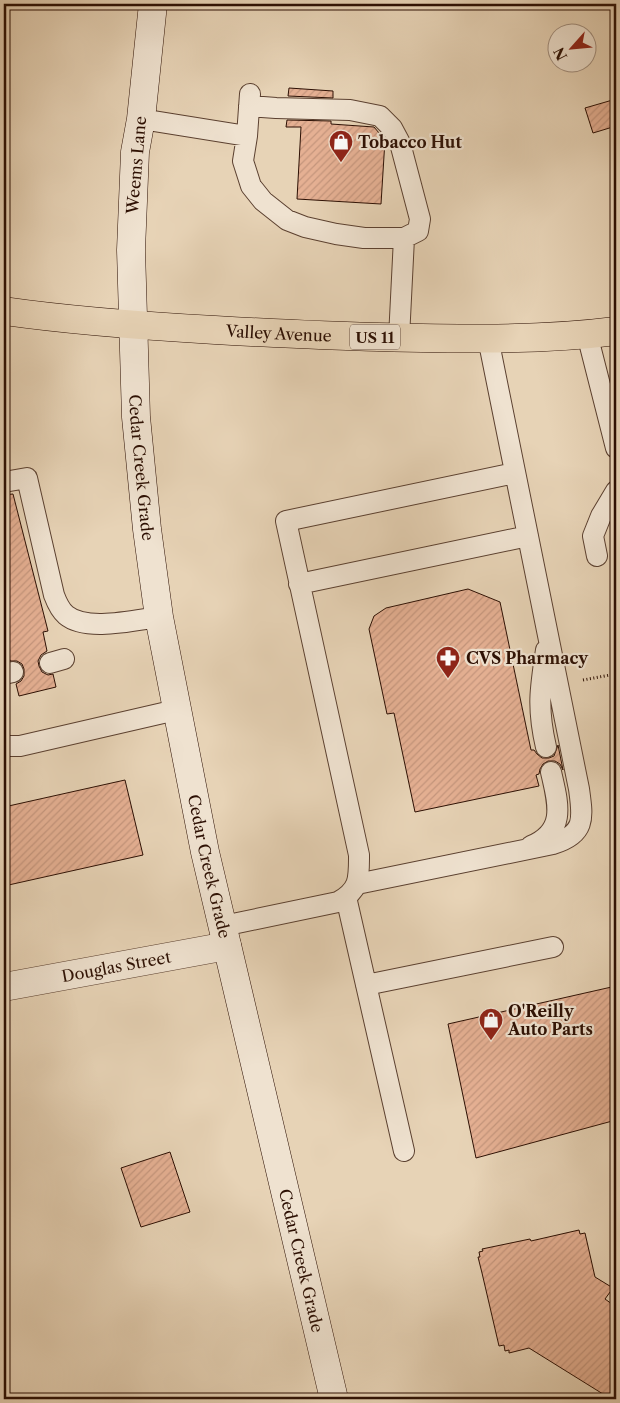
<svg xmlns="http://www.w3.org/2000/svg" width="620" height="1403" font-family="'Libre Caslon Text',serif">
  <defs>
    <pattern id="building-hatch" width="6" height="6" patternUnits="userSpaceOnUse" patternTransform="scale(1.25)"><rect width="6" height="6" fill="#e5b093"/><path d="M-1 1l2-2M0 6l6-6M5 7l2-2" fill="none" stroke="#c5967d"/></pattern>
  </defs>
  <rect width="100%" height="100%" fill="#e7d3b6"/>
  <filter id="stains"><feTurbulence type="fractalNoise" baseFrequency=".004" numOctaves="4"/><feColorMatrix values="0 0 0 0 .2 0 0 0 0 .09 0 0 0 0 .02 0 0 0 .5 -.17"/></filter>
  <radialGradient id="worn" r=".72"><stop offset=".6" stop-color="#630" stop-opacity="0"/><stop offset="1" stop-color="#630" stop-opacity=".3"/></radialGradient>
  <path fill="url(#building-hatch)" stroke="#2c0f03" d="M289 88 333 91V98L288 96Z
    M616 99V126L593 133 585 108Z
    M287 120 331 121V124L374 127 385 140 381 204 297 199 301 127H286Z
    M13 494 48 631 43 632 47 651 41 655 38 661 39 666 42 672 48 675 53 674 56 687 19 696 16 684 21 681 24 676V669L22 664 17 661H10L4 637V495Z
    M468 589 500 602 531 750H534L537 754 542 758H549L554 756 558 745 563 770 560 764 555 761H548L543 764 540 769 539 774 536 775 539 786 415 812 394 713 387 714 369 629 374 616 386 608Z
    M125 780 143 855 4 886V807Z
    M616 986V1120L476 1158 448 1024Z
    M170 1152 190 1212 141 1227 121 1168Z
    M579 1230 580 1234 585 1233 595 1277 613 1288 605 1299 616 1307V1399H611L529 1348 509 1353V1350L505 1351 504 1345 499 1346 482 1273 478 1257H480L479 1252 483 1251 482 1249 530 1239 531 1241Z"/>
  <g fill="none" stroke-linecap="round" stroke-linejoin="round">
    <defs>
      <path id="lane" d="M249 106 276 108 350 110 380 116 392 128 400 143 420 219 418 231 404 238H364L336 234 305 227 287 220 263 201 251 186 243 161 247 136 250 94
        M141 119 247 136
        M587 334 616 448
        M399 338 404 238
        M4 482 27 478 54 595C57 603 60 610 66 615 86 632 135 620 159 617
        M597 556 593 536 601 516 616 491
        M299 584 528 536
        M50 663 64 659
        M4 674 13 672
        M4 746H20L176 710
        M546 747C537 708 540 689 546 650
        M531 846C567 831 558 803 551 772
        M357 884 553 844C586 834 583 818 579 789L488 338
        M346 897 404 1151
        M223 926 338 902C360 890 359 878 359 855L286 521 515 473
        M366 985 553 947"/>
      <g id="street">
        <path id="s1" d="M4 987 227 946"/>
      </g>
      <g id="secondary">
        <path id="s2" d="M153 4 141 119 135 152 131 250 136 417 147 529 159 617 205 852 334 1399"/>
      </g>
      <g id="primary">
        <path id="s3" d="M4 311C74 321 144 326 215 330 269 333 323 336 378 337 457 339 538 341 616 331"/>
      </g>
    </defs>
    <use href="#lane" stroke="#5b4030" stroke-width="22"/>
    <use href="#street" stroke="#5b4030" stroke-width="29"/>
    <use href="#secondary" stroke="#2c0f03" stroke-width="29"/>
    <use href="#primary" stroke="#2c0f03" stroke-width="29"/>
    <path stroke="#2c0f03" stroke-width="3" stroke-dasharray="1 2.5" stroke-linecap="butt" d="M583 680 610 675"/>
    <use href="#lane" stroke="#efe2d0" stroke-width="20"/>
    <use href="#street" stroke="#efe2d0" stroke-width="28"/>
    <use href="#secondary" stroke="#efe2d0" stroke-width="28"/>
    <use href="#primary" stroke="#e7d3b6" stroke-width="28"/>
  </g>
  <defs>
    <symbol id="shop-pin" viewBox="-11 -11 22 30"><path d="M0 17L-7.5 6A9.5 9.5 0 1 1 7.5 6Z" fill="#8f2418" stroke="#efe2d0"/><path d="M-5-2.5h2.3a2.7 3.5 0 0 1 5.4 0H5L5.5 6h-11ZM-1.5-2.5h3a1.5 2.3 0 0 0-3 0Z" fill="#fff"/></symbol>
    <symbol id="pharmacy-pin" viewBox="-11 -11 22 30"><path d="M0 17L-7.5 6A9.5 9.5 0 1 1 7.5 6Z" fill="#8f2418" stroke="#efe2d0"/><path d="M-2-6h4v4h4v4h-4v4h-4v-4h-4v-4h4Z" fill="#fff"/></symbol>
  </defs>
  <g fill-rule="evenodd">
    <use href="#shop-pin" x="327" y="128" width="28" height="38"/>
    <use href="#pharmacy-pin" x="434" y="644" width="28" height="38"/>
    <use href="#shop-pin" x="477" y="1006" width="28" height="38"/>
  </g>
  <g text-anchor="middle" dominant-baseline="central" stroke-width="4.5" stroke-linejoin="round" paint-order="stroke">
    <rect fill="#efe2d0" stroke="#664e40" stroke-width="1" x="350" y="324.5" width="50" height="25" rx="4"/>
    <g font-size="15" font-weight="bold" fill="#2c0f03">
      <text x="375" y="337">US 11</text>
    </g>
    <g font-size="16" font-weight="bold" fill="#2c0f03" stroke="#efe2d0" text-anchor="start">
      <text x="358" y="142">Tobacco Hut</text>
      <text x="466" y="658">CVS Pharmacy</text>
      <text x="508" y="1011">O'Reilly<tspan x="508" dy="18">Auto Parts</tspan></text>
    </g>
    <g font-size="16" fill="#2c0f03" stroke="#efe2d0">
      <text transform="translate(136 165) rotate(-85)">Weems Lane</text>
      <text stroke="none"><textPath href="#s3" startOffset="276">Valley Avenue</textPath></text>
      <text stroke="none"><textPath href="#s2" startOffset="465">Cedar Creek Grade</textPath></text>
      <text stroke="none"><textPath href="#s2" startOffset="870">Cedar Creek Grade</textPath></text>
      <text stroke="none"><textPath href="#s1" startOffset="114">Douglas Street</textPath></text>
      <text stroke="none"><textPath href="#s2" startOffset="1275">Cedar Creek Grade</textPath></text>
    </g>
  </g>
  <rect width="620" height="1403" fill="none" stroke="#e7d3b6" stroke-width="20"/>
  <rect x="5" y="5" width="610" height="1393" fill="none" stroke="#2c0f03" stroke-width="2.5"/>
  <rect x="10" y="10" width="600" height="1383" fill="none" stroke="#2c0f03"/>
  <g transform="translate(572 48) rotate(243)"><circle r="24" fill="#efe2d0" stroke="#a18e7e"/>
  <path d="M0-4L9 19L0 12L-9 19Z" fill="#8f2418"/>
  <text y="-8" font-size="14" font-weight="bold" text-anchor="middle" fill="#2c0f03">N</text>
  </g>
  <rect width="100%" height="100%" filter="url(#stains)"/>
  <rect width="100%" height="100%" fill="url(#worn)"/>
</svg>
